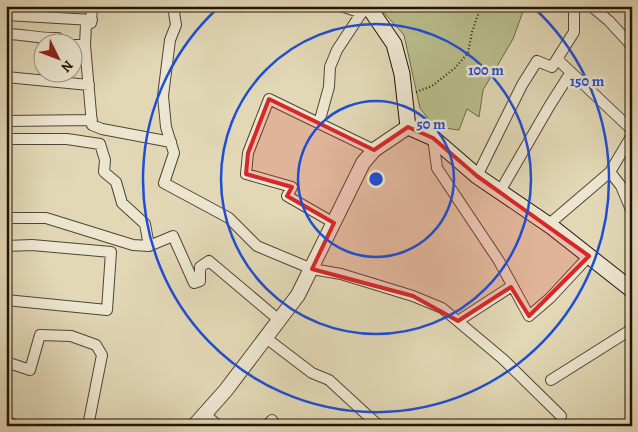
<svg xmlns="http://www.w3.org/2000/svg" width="638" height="432" font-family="Alegreya,serif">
  <rect width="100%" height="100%" fill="#e2d8b6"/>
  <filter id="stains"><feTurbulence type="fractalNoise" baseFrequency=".004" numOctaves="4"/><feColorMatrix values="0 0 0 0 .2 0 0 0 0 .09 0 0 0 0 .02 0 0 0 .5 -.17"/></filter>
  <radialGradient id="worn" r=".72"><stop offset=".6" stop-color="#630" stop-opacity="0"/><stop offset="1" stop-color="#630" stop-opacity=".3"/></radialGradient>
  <path fill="#b8bd8b" stroke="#6d6849" d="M378 6H525L513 39 483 90 479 117 467 109 459 130 444 128 431 122 420 108 404 35Z"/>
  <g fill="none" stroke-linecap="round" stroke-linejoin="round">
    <defs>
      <path id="minor" d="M92 6 91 23 86 24 85 45 92 125 102 129 171 142
        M173 6 176 25 170 40 163 96 166 127 174 153 164 183 229 218 257 246 312 269 341 274 413 296 442 308 504 360 561 416
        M341 6 362 13
        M591 6 609 21 632 46
        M6 15 92 20
        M6 34C24 34 40 39 58 38L61 42
        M72 45H85
        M557 59 632 130
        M6 77 89 85
        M6 121 92 120
        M319 123 329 87 330 67 337 50 366 6
        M433 138 437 168 499 261 529 316 550 298 589 256
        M6 139H67L100 144 105 160 104 172 116 182 122 203 145 224 149 246
        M610 172 621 186 632 212
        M477 176 522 85 537 61 552 67 574 32V6
        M499 193 550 105 571 72
        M6 218H46L133 245 149 246 173 236 194 283 200 281V267L209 261 279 320
        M334 223 287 196 292 187 246 174 248 153 269 99 374 150
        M548 225 610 172 632 135
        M6 246 32 245 111 252 107 310 6 300
        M458 321 512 286
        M266 338 312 373 329 380 379 426
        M6 362 30 370 40 335 71 336 96 345 102 355 88 426
        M551 380 632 329
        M205 414 218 426
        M266 426 272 420 276 426"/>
      <path id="tertiary" d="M6 422 11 426
        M194 426 226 390 298 295 363 163 374 150 408 127"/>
      <path id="secondary" d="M368 6 394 44 402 74 408 127 433 138 477 176 552 227 632 290"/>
    </defs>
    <use href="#minor" stroke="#524433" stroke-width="12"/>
    <use href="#tertiary" stroke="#524433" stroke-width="16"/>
    <use href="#secondary" stroke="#221207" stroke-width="17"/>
    <path stroke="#221207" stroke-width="2" stroke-dasharray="1 2.5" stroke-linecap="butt" d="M416 92 432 86 455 68 468 53 472 32 481 6"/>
    <use href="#minor" stroke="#ece6d0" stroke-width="10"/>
    <use href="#tertiary" stroke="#ece6d0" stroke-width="14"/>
    <use href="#secondary" stroke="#ece6d0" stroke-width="15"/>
  </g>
  <path fill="#d62828" fill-opacity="0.2" stroke="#d62828" stroke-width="4" stroke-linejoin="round" d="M269 99 374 150 408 127 433 138 477 176 589 256 529 316 511 287 458 321 413 296 312 269 334 223 287 196 292 187 246 174 248 153Z"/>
  <g fill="none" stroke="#1d4ed8" stroke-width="2.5">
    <circle cx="376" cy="179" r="78"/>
    <circle cx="376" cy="179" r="155"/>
    <path d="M533 7A233 233 0 1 1 219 7"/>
  </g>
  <circle cx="376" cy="179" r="8" fill="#1d4ed8" stroke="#ece6d0" stroke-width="2.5"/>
  <g font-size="15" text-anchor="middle" font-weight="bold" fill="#1d4ed8" stroke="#ece6d0" stroke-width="5" stroke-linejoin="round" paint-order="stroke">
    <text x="486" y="75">100 m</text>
    <text x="587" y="86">150 m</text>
    <text x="431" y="129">50 m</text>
  </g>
  <rect width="638" height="432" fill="none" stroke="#e2d8b6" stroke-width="25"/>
  <rect x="8" y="8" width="623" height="417" fill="none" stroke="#221207" stroke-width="2.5"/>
  <rect x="12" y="12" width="613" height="407" fill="none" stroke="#221207"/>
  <g transform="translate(58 58) rotate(132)"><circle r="24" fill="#ece6d0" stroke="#9b9180"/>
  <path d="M0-4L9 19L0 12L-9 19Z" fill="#8f2418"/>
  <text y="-8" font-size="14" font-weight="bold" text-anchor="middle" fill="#221207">N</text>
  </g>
  <rect width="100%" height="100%" filter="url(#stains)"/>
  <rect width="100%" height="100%" fill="url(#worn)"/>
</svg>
